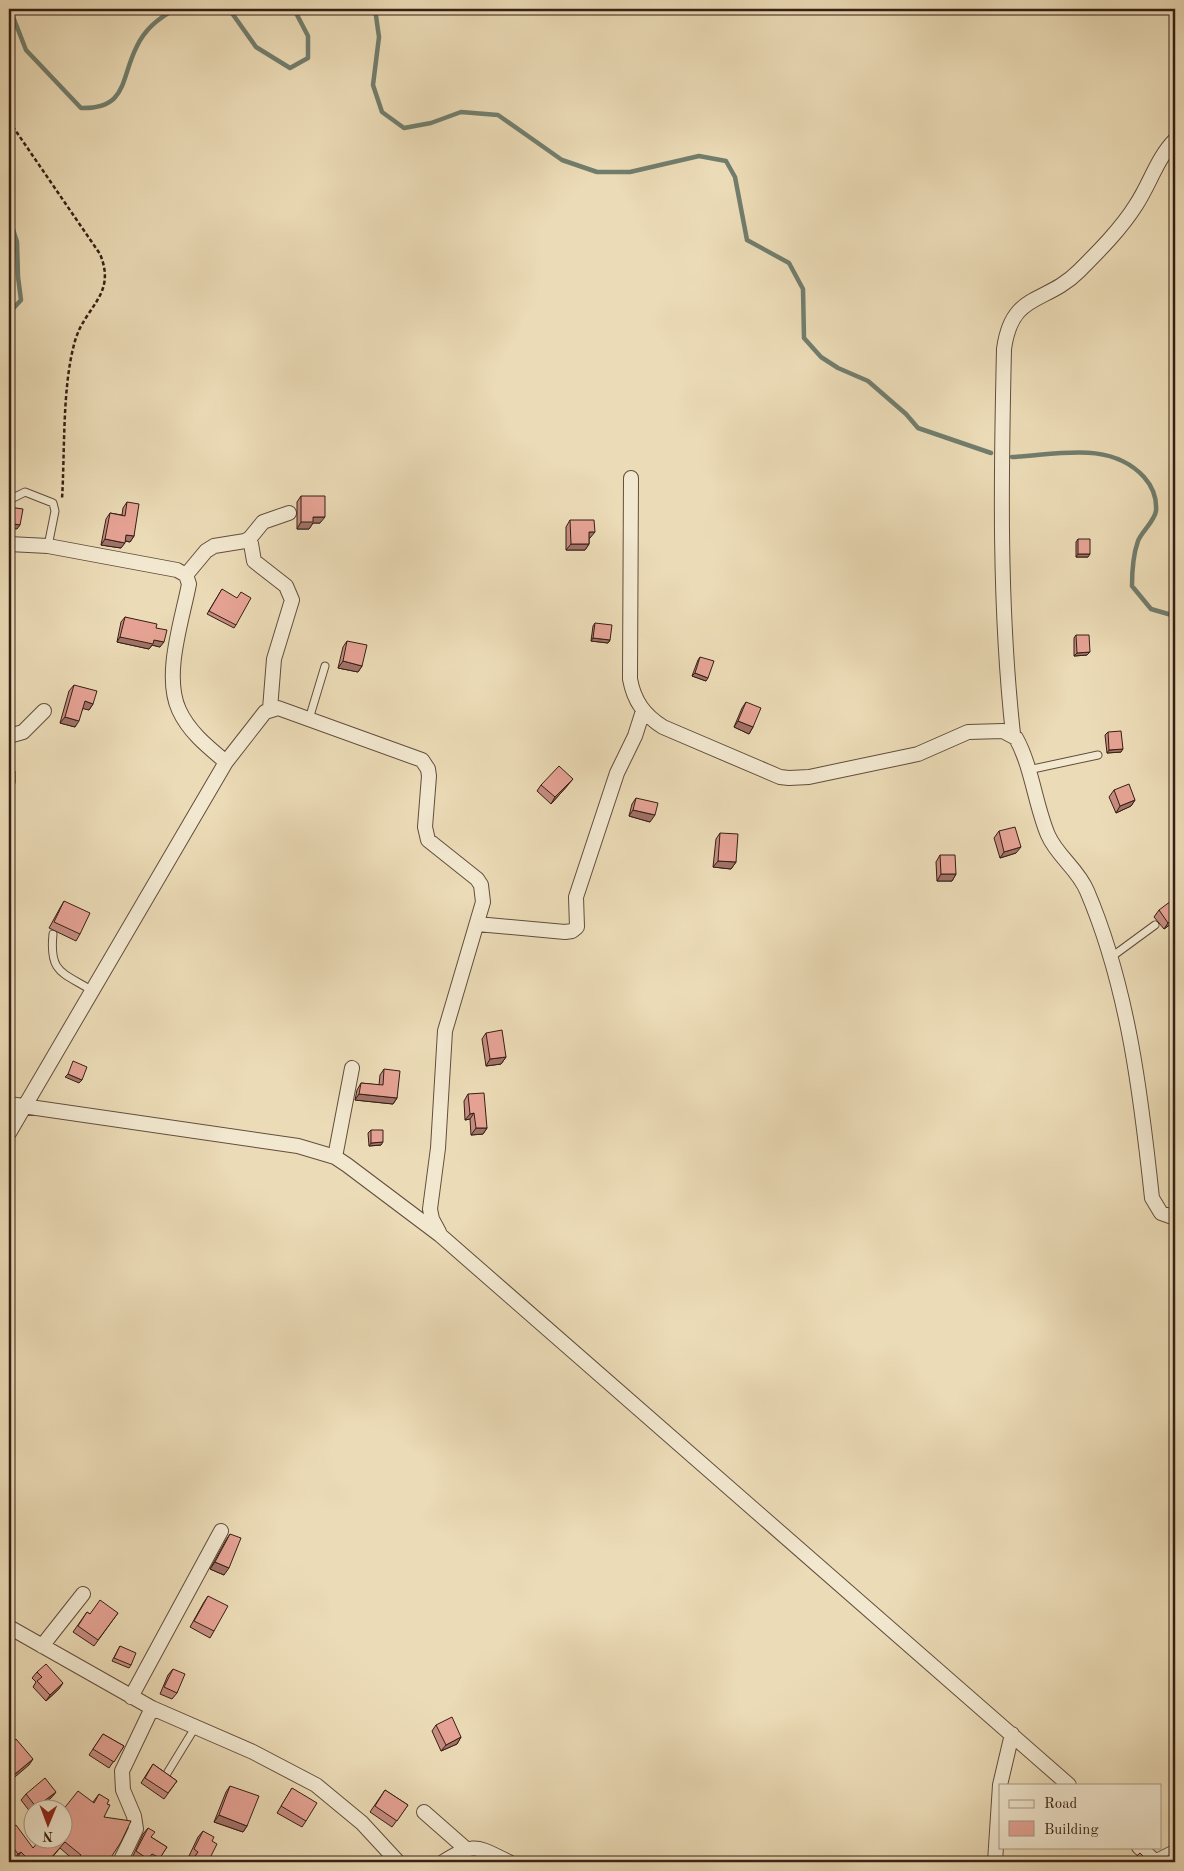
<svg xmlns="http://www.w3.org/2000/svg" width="1184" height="1871" font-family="'Old Standard TT',serif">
  <rect width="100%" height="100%" fill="#ebdbb6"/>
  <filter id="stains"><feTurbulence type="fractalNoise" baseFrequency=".004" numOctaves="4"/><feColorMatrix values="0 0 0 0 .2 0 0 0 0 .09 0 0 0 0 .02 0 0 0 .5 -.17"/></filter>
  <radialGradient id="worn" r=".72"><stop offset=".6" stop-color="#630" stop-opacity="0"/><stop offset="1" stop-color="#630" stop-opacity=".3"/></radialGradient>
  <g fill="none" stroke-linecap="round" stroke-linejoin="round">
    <path stroke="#717d6d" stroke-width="4.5" d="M10 9 26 50 81 108C128 109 120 79 137 46 145 29 160 17 176 9
      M229 9 256 47 290 68 308 58V36L296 13 298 9
      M375 9 379 37 373 85 382 112 404 128 431 123 461 112 498 115 562 160 597 172H630L699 156 726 161 735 177 747 240 789 263 803 289 804 338 821 357 838 368 868 381 906 414 918 428 991 453
      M9 217 17 242 18 277 21 300 9 313
      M1012 457C1057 455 1110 440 1144 477 1153 487 1157 497 1156 511 1154 522 1142 531 1138 541 1133 555 1132 571 1132 586L1151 609 1175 616"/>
    <defs>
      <path id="lane" d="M9 500 25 492 53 503 55 511 48 546
        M309 719 325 666
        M1028 770 1098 755
        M53 934C49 973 62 972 91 990
        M1110 958 1155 925
        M166 1775 196 1726
        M1153 1859 1175 1848"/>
      <path id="street" d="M631 478 630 679C634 701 644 715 663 727L780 777 789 778 809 777 918 754 968 732 1003 731 1016 738C1032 767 1035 804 1048 835 1057 856 1078 869 1087 891 1128 987 1141 1095 1152 1198L1161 1213 1175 1218
        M250 538 254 561 286 586 292 600 274 659 270 709
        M9 544 48 546 177 570 186 575 189 584C182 621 163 675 179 710 189 732 208 747 226 762
        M186 575 206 551 214 546 245 541 250 538 263 522 289 513
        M1013 734C999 606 1001 478 1004 349 1012 291 1045 305 1079 271 1098 252 1121 229 1136 205 1150 184 1157 158 1175 140
        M9 736 23 732 44 711
        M477 924 565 932 572 931 577 927 576 897 617 773 635 736 643 711
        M9 1104 298 1146 335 1157 347 1165 440 1235 1069 1785
        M9 1133 226 762 265 712 278 708 422 760 428 769 429 776 425 827 428 840 477 879 481 885 483 902 445 1031 438 1148 430 1209 432 1219 439 1232
        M335 1157 352 1068
        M9 1627 152 1708 253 1752 316 1785 362 1823 398 1862
        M42 1646 83 1594
        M131 1697 221 1531
        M1000 1785 1012 1734
        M424 1812 465 1848
        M1139 1847 1156 1862
        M120 1862 136 1829 134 1816 123 1790 122 1771 152 1708
        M443 1862C476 1842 475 1846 509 1862
        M995 1862 1000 1785"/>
    </defs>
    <use href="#lane" stroke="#624e3c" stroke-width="9"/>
    <use href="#street" stroke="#624e3c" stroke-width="16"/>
    <path stroke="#351f14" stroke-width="2.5" stroke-dasharray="4 2.5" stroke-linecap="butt" d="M9 121 100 254C117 295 85 306 75 341 62 386 65 451 62 499"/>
    <use href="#lane" stroke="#f2e8d0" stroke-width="7"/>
    <use href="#street" stroke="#f2e8d0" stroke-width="14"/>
  </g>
  <path fill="#c68c80" stroke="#351f14" d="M301 496 320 523H313L309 529H297V502Z
    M127 502 134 536 130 542 125 541 121 548 101 545 106 519 110 513 122 515 123 508Z
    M570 520 590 538H589V544L585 550H566V527Z
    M1078 539 1088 557H1076V542Z
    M222 589 236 625 234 628 207 614Z
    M125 617 156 628 160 647 152 645 149 649 117 642 121 622Z
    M595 623 610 640 608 643 591 641 593 626Z
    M1076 635 1090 652 1087 655 1074 656V638Z
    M347 641 362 666 358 672 338 668 343 647Z
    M700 657 706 681 692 676 698 660Z
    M74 685 93 704 89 710 83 708 75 727 60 723 69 691Z
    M746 702 753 727 749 734 734 727 742 708Z
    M1108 732 1121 752 1107 753 1105 735Z
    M541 785H568L551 804 537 791Z
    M1114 790 1135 800 1131 806 1116 813 1109 797Z
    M636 798 650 822 629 816 632 804Z
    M999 831 1016 853 1000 858 994 838Z
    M720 833 736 862 731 869 713 867 716 839Z
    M940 855 956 874 952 881H937L936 862Z
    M64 901 80 934 76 941 49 928 60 908Z
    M1159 910 1175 921 1164 929 1154 917Z
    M486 1033 506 1057 501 1064 486 1066 482 1039Z
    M384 1069 397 1098 393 1104 355 1100 357 1090 361 1083 379 1085 380 1075Z
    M468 1094 487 1128 483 1134 471 1135 470 1119 465 1120 464 1101Z
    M371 1130 381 1145 369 1146 368 1133Z
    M230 1534 224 1575 210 1569 226 1540Z
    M208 1596 214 1631 210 1638 190 1627 204 1602Z
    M87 1612 90 1614 118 1613 94 1646 73 1632Z
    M120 1646 131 1665 129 1668 112 1661Z
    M173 1669 177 1693 172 1699 160 1694 168 1675Z
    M37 1672 59 1689 46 1701 33 1687 36 1682 32 1678Z
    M436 1725 461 1737 457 1744 441 1751 432 1731Z
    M103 1734 124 1746 109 1768 89 1755Z
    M153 1764 177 1781 164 1799 141 1783Z
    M230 1786 247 1826 243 1832 214 1822 226 1792Z
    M292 1788 306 1821 302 1827 277 1813Z
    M385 1790 408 1805 392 1827 370 1812Z
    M56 1792 51 1798 37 1808H32V1812L31 1813 21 1800 26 1794Z
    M99 1794 107 1804 104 1817 108 1862H76L60 1848 50 1860 53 1862H20L17 1858 14 1860 9 1854V1830L33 1848 93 1802Z
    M148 1828 151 1837 167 1847 157 1862H151L148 1860 146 1862 137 1861 132 1858 143 1834Z
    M203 1831 212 1841 194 1858 189 1856 198 1837Z"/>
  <path fill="#a17268" stroke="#351f14" d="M313 517H325L320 523H313L309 529H297L301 522Z
    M9 523 20 525 17 529 9 528Z
    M589 532H595L590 538H585Z
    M126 535 134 536 130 542 122 540Z
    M105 539 125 543 121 548 101 545Z
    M571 544H589L585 550H566Z
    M1078 554H1090L1088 557H1076Z
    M120 637 154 640 164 642 160 647 152 645 149 649 117 642Z
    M593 638 610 640 608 643 591 641Z
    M1090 652 1087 655 1074 656 1077 653Z
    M343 661 362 666 358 672 338 668Z
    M695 673 708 678 706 681 692 676Z
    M85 701 93 704 89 710 80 708Z
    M65 717 79 721 75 727 60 723Z
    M738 721 753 727 749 734 734 727Z
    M1123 749 1121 752 1107 753 1109 750Z
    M573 779 568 785 551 804 555 797Z
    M9 783H15L11 790H9Z
    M1135 800 1131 806 1116 813 1120 806Z
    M633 810 655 815 650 822 629 816Z
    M1021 847 1016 853 1000 858 1004 852Z
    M718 861 736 862 731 869 713 867Z
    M941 874H956L952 881H937Z
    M1175 918V921L1164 929 1168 923Z
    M506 1057 501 1064 486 1066 490 1059Z
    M68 1074 82 1080 79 1083 65 1077Z
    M359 1094 397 1098 393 1104 355 1100Z
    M474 1113 470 1119 465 1120 470 1114Z
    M476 1128H487L483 1134 471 1135Z
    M383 1142 381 1145 369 1146 371 1143Z
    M215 1562 229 1568 224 1575 210 1569Z
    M63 1683 59 1689 46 1701 50 1695Z
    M461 1737 457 1744 441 1751 446 1745Z
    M33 1759 29 1765 9 1782V1779Z
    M56 1792 51 1798 37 1808H35Z
    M219 1815 247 1826 243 1832 214 1822Z
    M21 1852 17 1858 14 1860 18 1854Z"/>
  <path fill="#e6a395" stroke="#351f14" d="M301 496H325V517H313V522H301Z
    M127 502 139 504 134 536 126 535 125 543 105 539 110 513 125 516Z
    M9 507 23 509 20 525 9 523Z
    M570 520H594L595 532H589V544H571Z
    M1078 539H1090V554H1078Z
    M222 589 237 598 241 592 251 598 236 625 209 611Z
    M125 617 157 624 156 628 167 630 164 642 154 640 153 644 120 637Z
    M595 623 612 625 610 640 593 638Z
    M1076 635H1089L1090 652 1077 653Z
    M347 641 367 645 362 666 343 661Z
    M700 657 714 661 708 678 695 673Z
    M74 685 97 691 93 704 85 701 79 721 65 717Z
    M746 702 761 708 753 727 738 721Z
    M1121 731 1123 749 1109 750 1108 732Z
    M559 766 573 779 555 797 541 785Z
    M9 771H15V783H9Z
    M1129 784 1135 800 1120 806 1114 790Z
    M636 798 658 803 655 815 633 810Z
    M1015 827 1021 847 1004 852 999 831Z
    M720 833 738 834 736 862 718 861Z
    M940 855H955L956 874H941Z
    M64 901 90 913 80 934 54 922Z
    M1171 901 1175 906V918L1168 923 1159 910Z
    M502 1030 506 1057 490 1059 486 1033Z
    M73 1061 87 1067 82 1080 68 1074Z
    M384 1069 400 1071 397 1098 359 1094 361 1083 383 1085Z
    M484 1093 487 1128H476L474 1113 470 1114 468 1094Z
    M371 1130H383V1142L371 1143Z
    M230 1534 241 1538 229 1568 215 1562Z
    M208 1596 228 1606 214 1631 194 1621Z
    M100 1600 118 1613 98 1640 78 1626 87 1612 90 1614Z
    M120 1646 136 1653 131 1665 114 1658Z
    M46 1664 63 1683 50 1695 37 1681 42 1677 37 1672Z
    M173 1669 185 1674 177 1693 164 1687Z
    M452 1717 461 1737 446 1745 436 1725Z
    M103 1734 124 1746 114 1762 93 1749Z
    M16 1739 33 1759 9 1779V1745Z
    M153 1764 177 1781 168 1793 145 1778Z
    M45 1778 56 1792 36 1807 26 1794Z
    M230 1786 259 1796 247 1826 219 1815Z
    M292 1788 317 1803 306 1821 281 1806Z
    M385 1790 408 1805 397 1821 375 1806Z
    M78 1791 94 1803 99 1794 109 1800 107 1804 110 1805 104 1817 131 1821 121 1842 108 1862H77L81 1855 65 1842 50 1859 53 1862H31L21 1852 18 1854 9 1842V1830L16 1825 33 1848 41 1838H62V1811Z
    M148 1828 155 1832 151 1837 167 1847 160 1858 152 1854 148 1859 136 1851Z
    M203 1831 214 1837 212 1841 217 1844 208 1862H209H191L198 1852 194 1849Z
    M1140 1853 1149 1862H1130Z
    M141 1857 147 1862H136Z"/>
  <rect width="1184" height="1871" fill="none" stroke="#ebdbb6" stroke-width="30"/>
  <rect x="10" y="10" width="1164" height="1851" fill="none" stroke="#351f14" stroke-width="2.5"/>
  <rect x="15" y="15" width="1154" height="1841" fill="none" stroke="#351f14"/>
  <rect x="999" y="1784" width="162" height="65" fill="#f2e8d0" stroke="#a69885"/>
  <rect x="1009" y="1800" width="25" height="8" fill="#f2e8d0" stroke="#a69885"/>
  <text x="1044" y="1808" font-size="15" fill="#351f14">Road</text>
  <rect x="1009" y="1821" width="25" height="15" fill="#e6a395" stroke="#a69885"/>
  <text x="1044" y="1834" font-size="15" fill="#351f14">Building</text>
  <g transform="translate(48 1824) rotate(181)"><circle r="24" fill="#f2e8d0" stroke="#a69885"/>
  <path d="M0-4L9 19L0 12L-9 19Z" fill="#8f2418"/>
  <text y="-8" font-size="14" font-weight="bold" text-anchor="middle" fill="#351f14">N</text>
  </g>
  <rect width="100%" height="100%" filter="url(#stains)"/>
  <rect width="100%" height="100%" fill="url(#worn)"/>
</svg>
